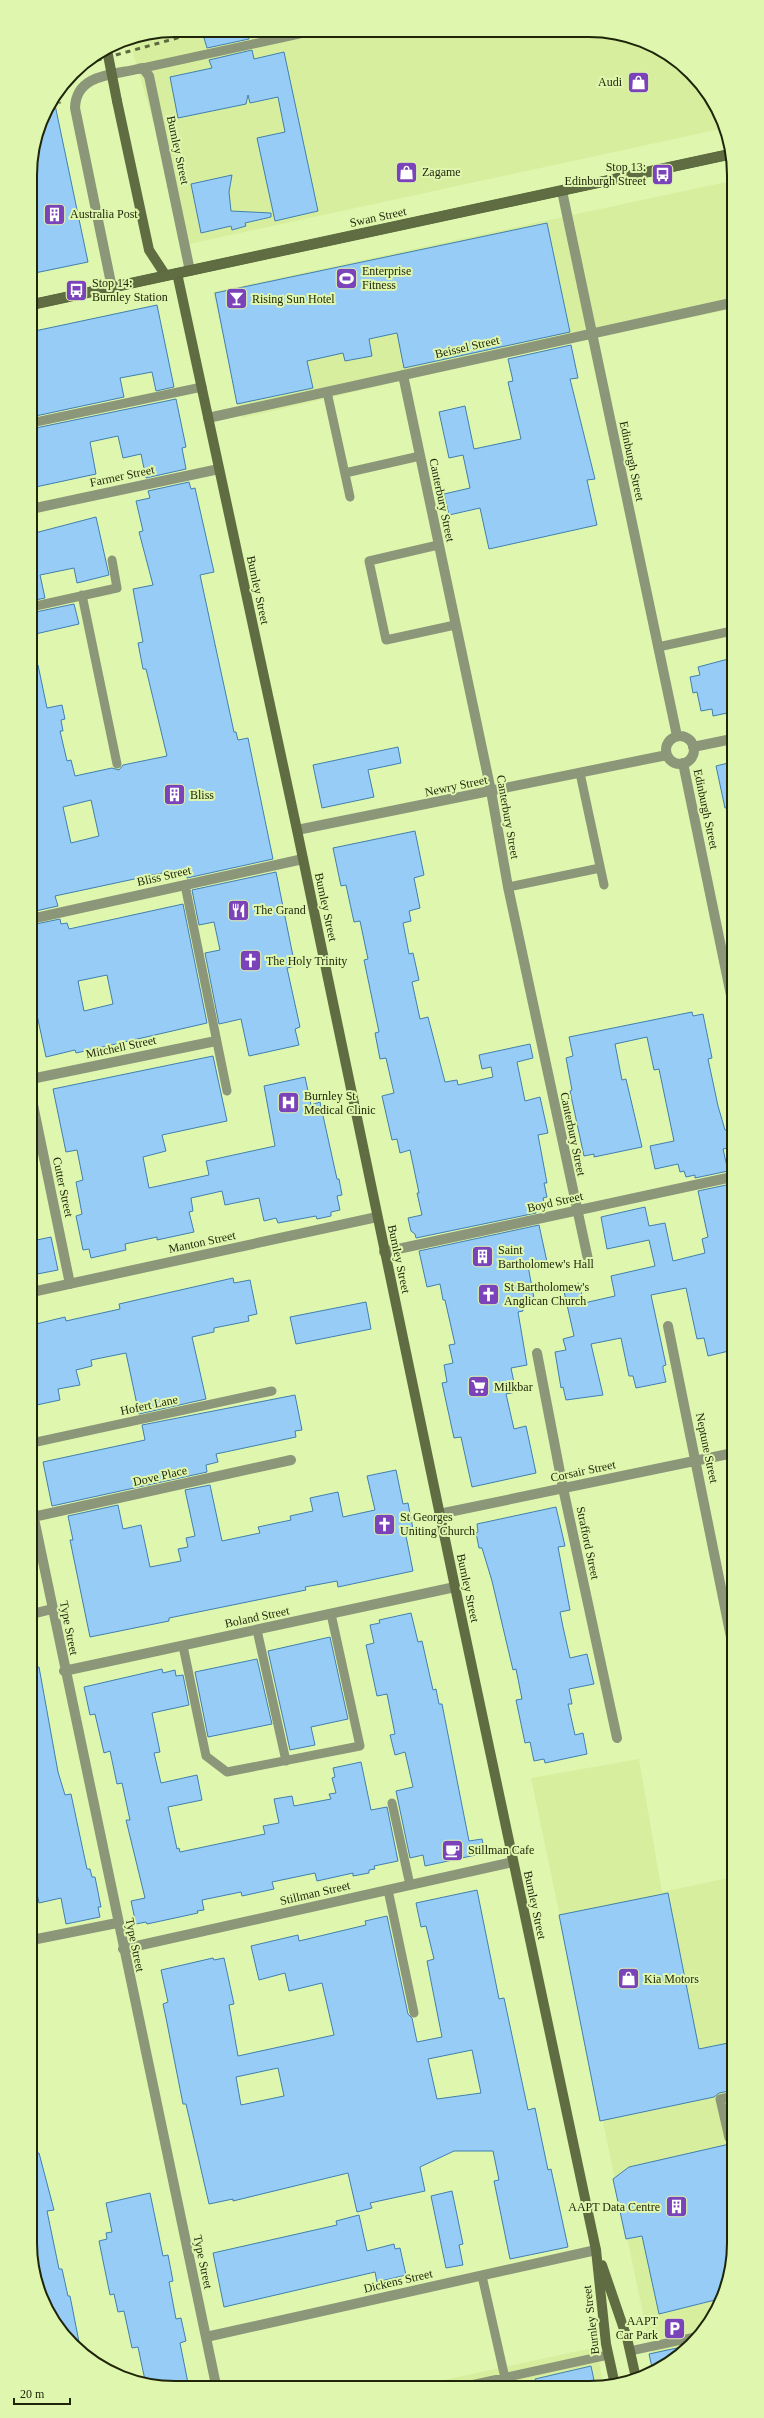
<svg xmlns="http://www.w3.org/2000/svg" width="764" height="2418" font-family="'Times New Roman',serif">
  <rect width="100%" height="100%" fill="#dff6ae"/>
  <path fill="#d6ee9e" d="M175 30 618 33 661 49 692 73 719 111 725 128 189 244 129 39Z
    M731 181V309L495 359 242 418 213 292Z
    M639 1759 662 1892 733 1877 734 2252 723 2298 698 2338 661 2369 655 2371 531 1778Z
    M597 2347 603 2385H421Z"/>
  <path fill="#96ccf6" stroke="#4180ae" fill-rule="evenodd" d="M234 30H247L249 39 207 48 204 38Z
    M252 50 254 59 284 52 318 211 275 221 257 138 285 132 278 97 250 103 248 95 246 104 178 118 170 77 212 68 209 60Z
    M54 100 88 262 30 274V166L41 119Z
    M232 175 229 192 231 211 271 213V217L245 223 246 226 232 230 231 226 201 233 191 184Z
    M547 223 570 332 404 368 397 333 369 339 372 356 345 361 343 353 307 361 313 388 237 404 215 293Z
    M157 305 174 387 156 391 152 372 120 378 124 397 31 417 30 332Z
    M571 345 578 378 570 379 595 479 587 480 597 525 489 549 480 508 449 515 444 494 470 488 463 455 449 458 439 412 465 406 474 449 521 439 508 382 513 381 508 359Z
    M176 399 186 447 182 448 186 469 146 478 141 454 123 458 118 436 90 442 96 474 31 488V429Z
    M189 482 191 489 195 488 214 572 200 575 234 732H236L238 740 248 738 273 859 187 878 185 870 168 874 167 872 55 896 58 906 31 912V666L38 665 47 708 62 705 65 719 61 720 63 731H60L67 761 71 760 75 776 112 768 119 770 123 765 167 756 146 669H143L138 643 143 642 133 589 153 585 139 532 143 531 136 501 150 498 148 491ZM91 800 99 836 71 843 63 807Z
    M96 517 109 575 77 583 74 568 40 575 45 598 31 601V534Z
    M74 604 79 624 31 635V613Z
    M732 658V712L713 716 712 709 701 711 697 692 693 693 690 677 700 675 698 667Z
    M398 747 401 763 368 770 374 797 322 808 313 765Z
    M732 762V807L725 808 716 766Z
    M415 831 424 875 414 878 420 908 409 911 411 921 403 923 409 954 413 953 419 980 412 982 420 1019 428 1017 445 1082 457 1080 458 1085 493 1077 491 1067 482 1069 479 1055 530 1044 533 1058 517 1062 525 1101 540 1097 548 1133 538 1135 547 1183H544L547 1197 543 1198 545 1206 535 1208 536 1213 416 1238 415 1234 411 1231 408 1218 422 1215 417 1193H419L410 1150 400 1153 397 1139 392 1140 382 1096 394 1093 386 1058 380 1059 375 1033 379 1032 364 960 368 959 360 921 354 922 346 885 341 886 333 848Z
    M276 872 295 966 287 968 300 1027 295 1029 299 1045 249 1056 241 1019 219 1024 205 953 220 950 214 922 199 925 192 890Z
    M183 904 207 1023 94 1049 76 1053 75 1050 46 1057 31 987V925L60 919 61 924 67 923 69 929ZM107 975 113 1004 84 1011 78 981Z
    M692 1012 693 1016 703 1014 712 1058 708 1059 718 1106 725 1130H729L732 1147 723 1149 728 1171 695 1178V1175L686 1177 684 1171 680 1172 678 1164 655 1169 650 1146 674 1141 659 1069 654 1070 647 1037 615 1044 622 1080 626 1079 642 1147 594 1157V1154L584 1156 570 1091 572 1090 566 1058 573 1056 569 1037Z
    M213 1056 227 1121 162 1135 166 1151 143 1157 149 1188 209 1175 206 1161 275 1146 264 1086 305 1077 311 1105 320 1102 337 1179H339L342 1195 337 1196 340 1210 331 1212V1216L317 1219 316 1216 278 1223 276 1218 264 1221 259 1198 225 1205 222 1191 191 1198 193 1211 189 1212 194 1232 157 1240V1237L125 1244 126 1250 91 1258 89 1249 83 1250 76 1216 82 1214 76 1182 83 1180 77 1150 66 1152 53 1089Z
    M731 1184 732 1193 733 1350 708 1356 704 1338 697 1339 686 1288 651 1295 666 1365 663 1366V1369L666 1382 636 1388 633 1376H629L621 1338 591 1344 603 1395 566 1400 563 1387 561 1388 555 1352 566 1350 563 1339 574 1336 563 1287 579 1283 584 1303 615 1296 611 1276 655 1266 649 1240 607 1249 601 1217 645 1207 649 1226 665 1223 673 1261 705 1253 702 1239 708 1237 698 1191Z
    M539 1225 547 1262 528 1266 534 1298 521 1301 523 1311 518 1312 527 1365 511 1368 516 1392 506 1394 514 1429 526 1426 536 1473 472 1487 461 1437 454 1438 442 1383 447 1382 444 1365 453 1363 449 1345 455 1344 445 1300H443L440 1284 427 1287 419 1251Z
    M51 1237 58 1270 32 1275V1241Z
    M233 1278 234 1283 250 1280 257 1314 248 1316 249 1321 214 1328V1332L192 1337 206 1399 139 1414 126 1353 91 1360 92 1366 76 1370 80 1385 58 1389 60 1400 32 1406V1325L65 1317 66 1321 120 1309 119 1304Z
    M366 1302 371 1329 296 1344 290 1317Z
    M295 1395 302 1430 295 1431 296 1437 216 1454 218 1462 206 1465 207 1472 52 1506 43 1462 145 1440 142 1425Z
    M396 1470 403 1504 408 1503 414 1534 406 1536 413 1571 338 1587 337 1581 305 1587 306 1590 169 1618V1621L90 1637 70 1540H73L68 1516 118 1505 123 1529 141 1525 150 1567 181 1561 178 1549 188 1547 186 1538 195 1536 185 1490 210 1485 222 1541 260 1533 258 1527 291 1520 290 1516 313 1511 310 1498 338 1492 343 1517 375 1510 367 1476Z
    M556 1507 565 1546 558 1547 570 1610 560 1612 563 1627 570 1658 587 1654 594 1684 569 1689 572 1704H568L575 1735 583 1733 587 1754 545 1763 544 1759 534 1761 530 1742 525 1743 516 1700 522 1699 516 1669 513 1670 492 1581 482 1548H479L476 1533 478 1532 477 1524Z
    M411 1613 418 1642 422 1641 433 1690 436 1689 439 1704H442L469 1841 482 1839 485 1853 425 1866 423 1855 410 1858 396 1791 413 1787 405 1752 395 1755 390 1735 395 1734 387 1694 377 1696 366 1645 374 1643 370 1625 380 1623 379 1620Z
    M330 1637 348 1719 311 1727 315 1745 290 1750 268 1651Z
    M257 1659 272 1724 208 1737 195 1672Z
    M32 1667H39L58 1772 65 1795 71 1794 87 1869H90L92 1877H95L101 1907H98L100 1917 66 1924 61 1898 39 1903 37 1894 32 1895Z
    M162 1669 163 1673 175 1670 176 1676 183 1675 189 1705 152 1713 160 1752 154 1753 161 1783 197 1775 202 1800 168 1807 177 1849 179 1848 180 1852 265 1834 263 1826 279 1823 274 1799 292 1796 294 1806 331 1799 329 1794 336 1793 332 1778 335 1777 333 1768 361 1762 371 1810 387 1807 398 1861 374 1866 375 1869 369 1870V1873L353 1876V1873L317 1881 315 1873 272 1882 274 1889 242 1896 241 1892 202 1900 204 1910 197 1911 198 1913 147 1924 146 1922 136 1924 131 1901 145 1898 126 1820H130L122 1783 117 1784 110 1751 104 1753 95 1714 90 1715 84 1687Z
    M477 1890 499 1999 504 1998 528 2110 535 2108 548 2170 551 2169 568 2247 510 2259 494 2181 499 2180 493 2151H454L420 2167 425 2191 370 2203 372 2208 357 2212 348 2173 233 2201V2199L209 2204 186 2104H183L166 2018 163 2004 168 2002 161 1970 213 1958 214 1960 224 1958 234 2004 229 2005 238 2056 334 2035 322 1983 289 1991 285 1973 259 1980 251 1946 298 1935 299 1941 366 1925 365 1921 387 1916 408 2014 412 2018 417 2042 442 2037 427 1961 434 1959 426 1926 421 1927 416 1903ZM472 2050 481 2093 437 2099 428 2059ZM278 2068 284 2096 241 2105 236 2077Z
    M668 1893 699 2049 733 2042 734 2090 719 2093 714 2097 600 2121 559 1915Z
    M734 2143V2252L723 2298 659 2314 642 2236 626 2239 613 2179 629 2167Z
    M39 2153 54 2210 47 2211 59 2269H62L68 2296H70L81 2352 73 2346 49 2315 33 2271V2154Z
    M452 2191 463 2244 459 2245 463 2265 446 2268 431 2196Z
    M150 2193 163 2256 168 2255 173 2281 169 2282 176 2319 181 2318 186 2341 180 2343 188 2383 177 2385H146L138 2347 132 2348 124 2311 118 2312 114 2294 110 2295 99 2241 107 2239 106 2233 112 2232 106 2203Z
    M359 2215 367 2251 394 2244 395 2249 400 2248 406 2275 377 2282 375 2272 224 2307 213 2253 337 2225 336 2221Z
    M691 2345 661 2369 653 2372 649 2354Z
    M591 2366 595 2385H536L535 2379Z"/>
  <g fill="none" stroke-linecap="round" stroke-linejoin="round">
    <path stroke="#83925f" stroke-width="2.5" stroke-dasharray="2 2" stroke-linecap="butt" d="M58 94 60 104"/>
    <path stroke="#8c9679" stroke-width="9" d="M143 68 313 31
      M327 392 350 497
      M31 423 202 387
      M345 473 420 456
      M438 545 369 561 386 640 455 625
      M82 595 117 764
      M31 607 117 588 112 560
      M658 647 732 631
      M580 773 604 885
      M185 885 227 1091
      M508 887 600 868
      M32 1443 272 1391
      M257 1630 286 1761
      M183 1646 206 1756 227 1772 360 1746 331 1614
      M392 1803 410 1885
      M388 1890 414 2013
      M729 2138 720 2099 734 2096
      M482 2276 505 2378
      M630 2351 700 2336
      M471 2385 608 2355"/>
    <path stroke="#8c9679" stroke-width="10" d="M562 191 677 736
      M112 288 75 108C76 74 112 75 138 69L143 68 149 76 190 271
      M403 375 491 791 508 887 589 1264
      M208 418 731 303
      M31 509 219 469
      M666 750a14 14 0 1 1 28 0a14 14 0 1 1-28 0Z
      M693 747 732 739
      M683 763 732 1000
      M297 830 667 755
      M31 919 303 859
      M31 1079 216 1041
      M31 1095 70 1284
      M384 1252 732 1177
      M32 1292 377 1217
      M668 1326 733 1647
      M537 1353 563 1488 617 1738
      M32 1509 216 2385
      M439 1514 733 1453
      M33 1517 291 1460
      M32 1614 52 1609
      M64 1671 455 1587
      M32 1940 117 1923
      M123 1949 513 1862
      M206 2337 596 2250"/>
    <path stroke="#606d42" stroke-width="10" d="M117 101 149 250 166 276
      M177 273 297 830 455 1587 596 2250 606 2344 615 2385
      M30 305 731 154
      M602 2265 627 2338 636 2378"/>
    <path stroke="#5c693e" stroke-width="1" d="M30 300 731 149
      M30 310 731 159"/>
    <path stroke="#5c693e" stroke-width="3" stroke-dasharray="5 5" stroke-linecap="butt" d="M87 63 206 30"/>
    <path stroke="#606d42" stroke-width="10" d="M107 50 117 101"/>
  </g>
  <defs>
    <symbol id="shop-square" viewBox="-11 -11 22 22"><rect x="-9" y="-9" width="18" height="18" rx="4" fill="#7b43ba" stroke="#dff6ae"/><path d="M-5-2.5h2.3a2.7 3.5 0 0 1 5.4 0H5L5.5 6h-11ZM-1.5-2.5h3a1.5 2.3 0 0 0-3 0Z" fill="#fff"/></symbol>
    <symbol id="bus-square" viewBox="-11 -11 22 22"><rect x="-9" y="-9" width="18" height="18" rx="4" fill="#7b43ba" stroke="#dff6ae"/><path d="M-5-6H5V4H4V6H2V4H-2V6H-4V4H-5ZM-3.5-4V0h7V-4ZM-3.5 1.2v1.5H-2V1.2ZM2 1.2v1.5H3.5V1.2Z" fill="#fff"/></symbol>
    <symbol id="building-square" viewBox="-11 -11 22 22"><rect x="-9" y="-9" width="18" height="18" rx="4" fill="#7b43ba" stroke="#dff6ae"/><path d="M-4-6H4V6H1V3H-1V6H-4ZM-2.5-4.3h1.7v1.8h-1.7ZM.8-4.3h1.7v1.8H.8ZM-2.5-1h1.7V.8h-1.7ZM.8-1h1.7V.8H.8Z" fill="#fff"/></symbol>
    <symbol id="stadium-square" viewBox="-11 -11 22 22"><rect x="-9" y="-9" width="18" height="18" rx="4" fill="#7b43ba" stroke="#dff6ae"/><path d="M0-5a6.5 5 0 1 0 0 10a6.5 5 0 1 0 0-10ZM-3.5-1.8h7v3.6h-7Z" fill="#fff"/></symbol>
    <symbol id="bar-square" viewBox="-11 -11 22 22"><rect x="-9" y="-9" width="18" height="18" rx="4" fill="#7b43ba" stroke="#dff6ae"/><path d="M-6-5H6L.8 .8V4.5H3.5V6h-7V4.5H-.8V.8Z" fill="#fff"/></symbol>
    <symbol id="restaurant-square" viewBox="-11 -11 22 22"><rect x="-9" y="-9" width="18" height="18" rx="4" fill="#7b43ba" stroke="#dff6ae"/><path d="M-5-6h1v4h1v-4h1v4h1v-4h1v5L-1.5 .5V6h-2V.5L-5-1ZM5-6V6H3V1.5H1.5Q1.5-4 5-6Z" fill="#fff"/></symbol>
    <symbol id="church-square" viewBox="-11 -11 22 22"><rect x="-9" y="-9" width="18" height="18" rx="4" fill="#7b43ba" stroke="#dff6ae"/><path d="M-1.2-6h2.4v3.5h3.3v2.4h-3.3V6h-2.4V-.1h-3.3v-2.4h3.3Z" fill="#fff"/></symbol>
    <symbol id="hospital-square" viewBox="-11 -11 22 22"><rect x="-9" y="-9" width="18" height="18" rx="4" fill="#7b43ba" stroke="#dff6ae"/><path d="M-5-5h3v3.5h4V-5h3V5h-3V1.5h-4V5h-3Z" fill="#fff"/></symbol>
    <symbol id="supermarket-square" viewBox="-11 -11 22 22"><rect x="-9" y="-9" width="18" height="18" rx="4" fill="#7b43ba" stroke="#dff6ae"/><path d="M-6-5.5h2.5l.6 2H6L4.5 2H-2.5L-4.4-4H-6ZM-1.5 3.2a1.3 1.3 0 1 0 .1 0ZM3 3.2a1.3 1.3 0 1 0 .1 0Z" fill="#fff"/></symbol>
    <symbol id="cafe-square" viewBox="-11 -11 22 22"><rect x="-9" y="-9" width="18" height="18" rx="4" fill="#7b43ba" stroke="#dff6ae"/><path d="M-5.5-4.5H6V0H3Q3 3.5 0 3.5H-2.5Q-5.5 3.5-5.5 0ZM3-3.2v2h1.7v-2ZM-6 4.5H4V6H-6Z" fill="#fff"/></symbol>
    <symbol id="parking-square" viewBox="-11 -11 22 22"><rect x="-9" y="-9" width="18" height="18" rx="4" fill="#7b43ba" stroke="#dff6ae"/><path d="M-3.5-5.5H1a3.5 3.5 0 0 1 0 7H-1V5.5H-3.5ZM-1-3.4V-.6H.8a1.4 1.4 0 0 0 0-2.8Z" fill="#fff"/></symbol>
  </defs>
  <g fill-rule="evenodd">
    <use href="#shop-square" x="626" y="70" width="25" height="25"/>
    <use href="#shop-square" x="394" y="160" width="25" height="25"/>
    <use href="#bus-square" x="650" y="162" width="25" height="25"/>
    <use href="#building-square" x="42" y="202" width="25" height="25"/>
    <use href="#stadium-square" x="334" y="266" width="25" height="25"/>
    <use href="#bus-square" x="64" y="278" width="25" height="25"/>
    <use href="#bar-square" x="224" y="286" width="25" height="25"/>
    <use href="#building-square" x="162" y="782" width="25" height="25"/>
    <use href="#restaurant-square" x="226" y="898" width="25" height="25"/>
    <use href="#church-square" x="238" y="948" width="25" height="25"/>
    <use href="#hospital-square" x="276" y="1090" width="25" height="25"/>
    <use href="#building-square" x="470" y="1244" width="25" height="25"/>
    <use href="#church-square" x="476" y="1282" width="25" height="25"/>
    <use href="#supermarket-square" x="466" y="1374" width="25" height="25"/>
    <use href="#church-square" x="372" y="1512" width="25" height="25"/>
    <use href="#cafe-square" x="440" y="1838" width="25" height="25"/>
    <use href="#shop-square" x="616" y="1966" width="25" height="25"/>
    <use href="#building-square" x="664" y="2194" width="25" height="25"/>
    <use href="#parking-square" x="662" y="2316" width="25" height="25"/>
  </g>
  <g text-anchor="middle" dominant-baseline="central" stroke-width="4" stroke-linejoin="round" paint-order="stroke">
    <g font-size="12" fill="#1e2509" stroke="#dff6ae" text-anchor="start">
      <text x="622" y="82" text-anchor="end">Audi</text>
      <text x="646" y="167" text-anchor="end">Stop 13:<tspan x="646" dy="14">Edinburgh Street</tspan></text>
      <text x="422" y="172">Zagame</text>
      <text x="70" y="214">Australia Post</text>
      <text x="362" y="271">Enterprise<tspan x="362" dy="14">Fitness</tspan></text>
      <text x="92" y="283">Stop 14:<tspan x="92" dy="14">Burnley Station</tspan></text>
      <text x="252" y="299">Rising Sun Hotel</text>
      <text x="190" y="795">Bliss</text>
      <text x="254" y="910">The Grand</text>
      <text x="266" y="961">The Holy Trinity</text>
      <text x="304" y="1096">Burnley St<tspan x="304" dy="14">Medical Clinic</tspan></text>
      <text x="498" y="1250">Saint<tspan x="498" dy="14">Bartholomew's Hall</tspan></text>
      <text x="504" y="1287">St Bartholomew's<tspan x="504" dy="14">Anglican Church</tspan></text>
      <text x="494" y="1387">Milkbar</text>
      <text x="400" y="1517">St Georges<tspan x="400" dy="14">Uniting Church</tspan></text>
      <text x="468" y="1850">Stillman Cafe</text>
      <text x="644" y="1979">Kia Motors</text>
      <text x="660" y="2207" text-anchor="end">AAPT Data Centre</text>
      <text x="658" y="2321" text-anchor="end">AAPT<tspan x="658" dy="14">Car Park</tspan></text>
    </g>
    <g font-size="12" fill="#1e2509" stroke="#dff6ae">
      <text transform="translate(178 150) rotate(78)">Burnley Street</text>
      <text transform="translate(378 217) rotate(-12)">Swan Street</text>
      <text transform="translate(467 347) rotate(-13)">Beissel Street</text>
      <text transform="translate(632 461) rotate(78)">Edinburgh Street</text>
      <text transform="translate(122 476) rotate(-12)">Farmer Street</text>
      <text transform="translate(442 500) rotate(78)">Canterbury Street</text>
      <text transform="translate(258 590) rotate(78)">Burnley Street</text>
      <text transform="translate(456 786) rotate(-12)">Newry Street</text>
      <text transform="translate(706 809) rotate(78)">Edinburgh Street</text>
      <text transform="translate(508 817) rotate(80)">Canterbury Street</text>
      <text transform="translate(164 876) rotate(-13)">Bliss Street</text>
      <text transform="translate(326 907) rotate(78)">Burnley Street</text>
      <text transform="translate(121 1047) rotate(-12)">Mitchell Street</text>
      <text transform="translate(573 1134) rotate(78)">Canterbury Street</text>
      <text transform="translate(63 1187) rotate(78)">Cutter Street</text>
      <text transform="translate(555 1202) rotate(-13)">Boyd Street</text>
      <text transform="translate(202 1242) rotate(-12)">Manton Street</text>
      <text transform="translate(399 1259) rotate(78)">Burnley Street</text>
      <text transform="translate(149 1405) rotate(-12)">Hofert Lane</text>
      <text transform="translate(707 1448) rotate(78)">Neptune Street</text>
      <text transform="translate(583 1471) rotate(-12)">Corsair Street</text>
      <text transform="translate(160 1476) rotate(-13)">Dove Place</text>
      <text transform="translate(588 1543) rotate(78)">Strafford Street</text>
      <text transform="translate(468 1588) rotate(78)">Burnley Street</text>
      <text transform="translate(257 1617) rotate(-12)">Boland Street</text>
      <text transform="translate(69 1628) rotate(79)">Type Street</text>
      <text transform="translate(315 1893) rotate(-13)">Stillman Street</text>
      <text transform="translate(535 1905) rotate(78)">Burnley Street</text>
      <text transform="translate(135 1945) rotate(78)">Type Street</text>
      <text transform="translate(203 2262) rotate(78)">Type Street</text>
      <text transform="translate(398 2281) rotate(-13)">Dickens Street</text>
      <text transform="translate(591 2320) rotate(-97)">Burnley Street</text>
    </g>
  </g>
  <path d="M0 0H764V2418H0ZM175 37H589A138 138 0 0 1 727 175V2243A138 138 0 0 1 589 2381H175A138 138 0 0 1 37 2243V175A138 138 0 0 1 175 37Z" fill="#dff6ae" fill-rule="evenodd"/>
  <path fill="none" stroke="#1e2509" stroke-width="2" d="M175 37H589A138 138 0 0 1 727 175V2243A138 138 0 0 1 589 2381H175A138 138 0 0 1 37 2243V175A138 138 0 0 1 175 37Z"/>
  <path d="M14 2398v6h56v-6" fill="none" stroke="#1e2509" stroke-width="2"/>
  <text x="20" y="2398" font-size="12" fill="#1e2509" stroke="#dff6ae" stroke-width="3" paint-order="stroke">20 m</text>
</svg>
